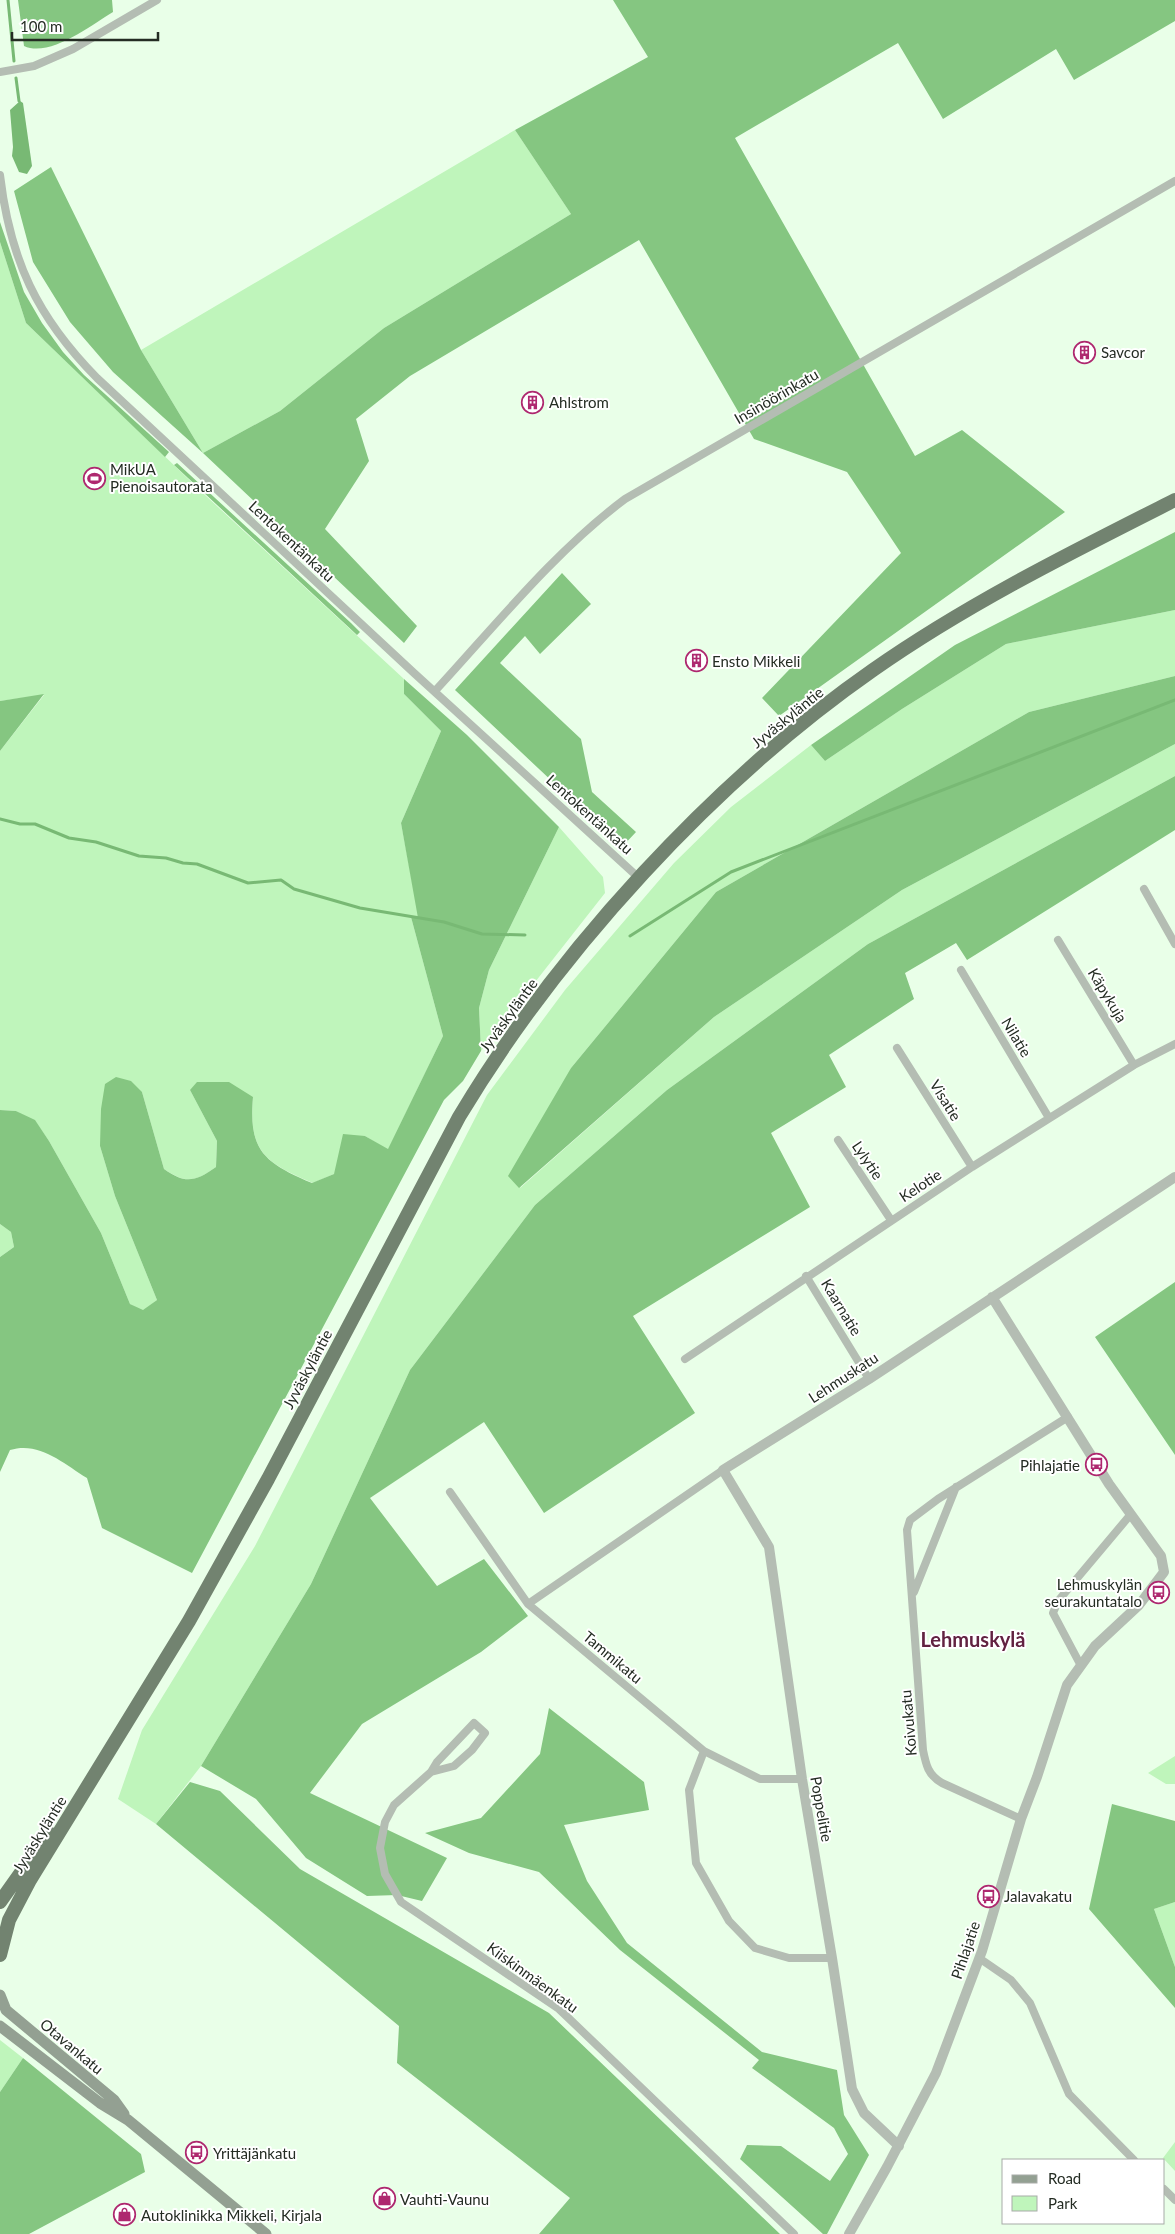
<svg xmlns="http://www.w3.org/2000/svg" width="1175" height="2234" font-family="Lato,sans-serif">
  <rect width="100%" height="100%" fill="#e9ffe8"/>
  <path fill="#bff5bb" d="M515 130 571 214 384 328 280 411 203 453 141 350Z
    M0 242 26 323 205 495 404 679V694L441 731 401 823 419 918 411 917 443 1036 388 1150 365 1136 334 1174 313 1183C265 1163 248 1151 253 1097L190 1090 217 1141 216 1167C195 1182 186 1184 164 1169L142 1092 100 1146 115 1196 157 1300 143 1311 130 1304 101 1233 49 1141 35 1121 16 1111 0 1110V751L44 695 0 701Z
    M1175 610V676L1029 712 716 892 571 1068 520 1188 714 1017 902 890 1175 744V776L868 944 667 1090 535 1205 410 1370 311 1584 201 1766 156 1824 118 1799 142 1730 255 1546 487 1095 565 990 674 863 731 807 811 745 825 761 902 709 1006 644Z
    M559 827 603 877 605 893 481 1051 479 1008 489 970Z
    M0 1224 11 1232 14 1247 0 1257Z
    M1175 1756V1784H1166L1148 1773Z
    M1175 1902V1967L1154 1909Z
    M0 2040 23 2058 0 2092Z
    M1175 2142V2171L1163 2158Z"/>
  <path fill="#85c681" d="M18 0H112L113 12C91 25 50 58 24 46Z
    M613 0H1175V21L1074 80 1056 49 943 119 898 43 735 138 915 456 962 430 1065 512 779 716 762 698 901 553 847 472 754 439 639 240 410 376 356 419 369 461 325 529 417 626 404 643 203 453 113 372 70 322 33 262 14 191 51 167 141 350 203 453 280 411 384 328 571 214 515 130 648 57Z
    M0 222 24 292 42 323 63 352 84 375 169 452 165 457 26 323 0 242Z
    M177 463 351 623 360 632 357 635 174 465Z
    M1175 532V610L1006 644 902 709 825 761 811 745 955 645Z
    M562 573 591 604 540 654 525 636 500 663 581 739 592 792 636 832 622 847 455 690Z
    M1175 676V744L902 890 714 1017 519 1188 508 1176 571 1068 716 892 1029 712Z
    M404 679 467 735 559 827 489 970 479 1008 481 1051 463 1081 444 1100 192 1573 102 1528 87 1478C63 1463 39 1441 10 1450L0 1472V1257L14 1247 11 1232 0 1224V1110L16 1111 35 1120 49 1141 101 1233 130 1304 143 1310 157 1300 115 1196 100 1146 101 1109 105 1084 116 1077 131 1081 142 1092 164 1169C185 1184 195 1182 216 1167L217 1141 190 1090 197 1082H229L253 1097C248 1151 265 1163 312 1183L334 1174 343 1134 365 1136 388 1149 443 1036 411 917 418 918 401 823 441 731 404 694Z
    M44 694 0 751V701Z
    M1175 776V830L967 960 956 943 905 973 914 999 829 1055 846 1087 771 1133 810 1207 633 1316 695 1413 544 1513 484 1422 370 1498 437 1586 484 1559 528 1616 481 1652 362 1724 310 1793 447 1858 422 1901 397 1895 367 1896 306 1858 256 1799 201 1766 311 1584 410 1370 535 1205 667 1090 868 944Z
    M1175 1282V1455L1095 1337Z
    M549 1708 644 1782 649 1810 564 1825 587 1881 627 1943 762 2052 837 2070 844 2115 869 2155 827 2234H823L740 2159 747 2145 781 2146 830 2181 848 2154 834 2128 752 2068 759 2060 620 1950 539 1872 469 1853 425 1833 481 1818 540 1754Z
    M190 1782 220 1791 300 1869 549 2013 780 2234H539L570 2198 397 2063 399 2026 156 1824Z
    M1112 1804 1175 1821V1902L1154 1909 1175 1967V2008L1089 1909Z
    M23 2058 141 2154 145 2172 29 2234H0V2092Z"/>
  <path fill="#78b974" d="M20 101 23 103 32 166 27 174 19 172 12 156 13 147 10 110Z"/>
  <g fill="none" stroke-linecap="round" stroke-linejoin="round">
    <path stroke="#78b974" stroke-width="3" d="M8 0 14 61
      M16 78 19 101
      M0 819 20 824H35L69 838 96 842 139 856 166 858 183 863 197 864 248 883 281 880 294 889 360 908 444 922 482 934 525 935
      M630 936 731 872 1175 700"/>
    <path stroke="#b4bdb3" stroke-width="8" d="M0 72 34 66 73 49 157 0
      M0 175C10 260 37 317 97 378L414 673 639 878
      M435 691C495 626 554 552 625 499L1175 181
      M1144 889 1175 944
      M1058 940 1134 1065
      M961 970 1049 1118
      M897 1048 972 1167
      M838 1140 891 1220
      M806 1276 869 1379
      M685 1359 972 1167 1134 1065 1175 1044
      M450 1492 528 1604 704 1751 760 1779H802
      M914 1592 956 1487
      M528 1604 723 1470
      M1080 1664 1053 1613 1058 1601 1131 1514
      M704 1751 689 1790 696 1863 729 1921 755 1948 789 1958H832
      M431 1772 437 1762 474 1723 485 1733 472 1750 454 1766 431 1772 394 1805 385 1822 380 1848 385 1874 401 1902 559 2009 794 2234
      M1021 1819 942 1783C928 1775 926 1765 923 1750L907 1530 910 1520 938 1499 1068 1417
      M979 1958 1011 1980 1030 2003 1069 2094 1134 2160
      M1164 2189 1175 2200"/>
    <path stroke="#b4bdb3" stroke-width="10" d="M899 2146 864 2113 852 2089 832 1958 802 1779 769 1547 723 1470 869 1379 1175 1177
      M849 2234 887 2167 936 2073 982 1951 1021 1819 1037 1777 1067 1685 1095 1646 1139 1605 1164 1572 1161 1556 1109 1484 992 1297"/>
    <path stroke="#93a092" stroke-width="11" d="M0 1995 6 2010 114 2100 124 2114
      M0 2026 100 2103 128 2120 266 2234"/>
    <path stroke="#728370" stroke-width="14" d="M0 1902 49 1833
      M0 1955 9 1920 30 1880 189 1621 268 1479 459 1117C558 951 714 781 873 670 967 604 1072 552 1175 500"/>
  </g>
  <defs>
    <symbol id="building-ring" viewBox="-11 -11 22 22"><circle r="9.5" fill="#fff" stroke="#ae286f" stroke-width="1.5"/><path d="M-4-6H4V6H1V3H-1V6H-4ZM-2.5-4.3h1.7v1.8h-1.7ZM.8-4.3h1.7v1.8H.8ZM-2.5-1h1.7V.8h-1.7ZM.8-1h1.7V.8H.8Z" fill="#ae286f"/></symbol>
    <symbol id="stadium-ring" viewBox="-11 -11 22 22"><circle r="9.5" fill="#fff" stroke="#ae286f" stroke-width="1.5"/><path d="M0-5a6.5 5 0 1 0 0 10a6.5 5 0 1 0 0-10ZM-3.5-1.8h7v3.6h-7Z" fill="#ae286f"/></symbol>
    <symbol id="bus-ring" viewBox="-11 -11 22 22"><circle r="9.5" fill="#fff" stroke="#ae286f" stroke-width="1.5"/><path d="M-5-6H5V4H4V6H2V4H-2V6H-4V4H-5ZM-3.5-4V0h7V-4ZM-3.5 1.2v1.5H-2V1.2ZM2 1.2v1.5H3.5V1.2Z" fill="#ae286f"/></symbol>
    <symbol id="shop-ring" viewBox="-11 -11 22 22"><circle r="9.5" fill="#fff" stroke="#ae286f" stroke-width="1.5"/><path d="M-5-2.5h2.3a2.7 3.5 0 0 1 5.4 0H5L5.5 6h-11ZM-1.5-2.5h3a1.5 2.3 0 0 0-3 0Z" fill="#ae286f"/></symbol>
  </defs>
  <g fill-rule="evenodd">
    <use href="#building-ring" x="1072" y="340" width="25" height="25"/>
    <use href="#building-ring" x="520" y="390" width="25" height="25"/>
    <use href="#stadium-ring" x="82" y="466" width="25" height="25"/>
    <use href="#building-ring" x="684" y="648" width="25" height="25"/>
    <use href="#bus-ring" x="1084" y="1452" width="25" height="25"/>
    <use href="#bus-ring" x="1146" y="1580" width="25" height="25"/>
    <use href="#bus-ring" x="976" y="1884" width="25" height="25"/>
    <use href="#bus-ring" x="184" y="2140" width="25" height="25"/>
    <use href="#shop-ring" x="372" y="2186" width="25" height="25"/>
    <use href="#shop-ring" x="112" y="2202" width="25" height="25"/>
  </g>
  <g text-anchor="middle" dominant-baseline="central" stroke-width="4" stroke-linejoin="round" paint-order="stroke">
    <g font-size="15" fill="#242c23" stroke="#fff" text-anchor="start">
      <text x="1101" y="352">Savcor</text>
      <text x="549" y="402">Ahlstrom</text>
      <text x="110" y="469">MikUA<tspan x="110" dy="17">Pienoisautorata</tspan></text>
      <text x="712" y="661">Ensto Mikkeli</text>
      <text x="1080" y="1465" text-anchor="end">Pihlajatie</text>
      <text x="1142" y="1584" text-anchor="end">Lehmuskylän<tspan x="1142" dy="17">seurakuntatalo</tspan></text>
      <text x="1004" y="1896">Jalavakatu</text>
      <text x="213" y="2153">Yrittäjänkatu</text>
      <text x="400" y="2199">Vauhti-Vaunu</text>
      <text x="141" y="2215">Autoklinikka Mikkeli, Kirjala</text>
    </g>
    <g font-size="15" fill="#242c23" stroke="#fff">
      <text transform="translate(776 396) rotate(-30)">Insinöörinkatu</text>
      <text transform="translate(292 541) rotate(43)">Lentokentänkatu</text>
      <text transform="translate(787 717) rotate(-39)">Jyväskyläntie</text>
      <text transform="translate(590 814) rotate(42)">Lentokentänkatu</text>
      <text transform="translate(1108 995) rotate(59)">Käpykuja</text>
      <text transform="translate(508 1015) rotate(-54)">Jyväskyläntie</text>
      <text transform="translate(1017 1037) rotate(59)">Nilatie</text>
      <text transform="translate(946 1100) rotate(58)">Visatie</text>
      <text transform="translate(868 1160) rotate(56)">Lylytie</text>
      <text transform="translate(920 1185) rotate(-33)">Kelotie</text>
      <text transform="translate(842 1307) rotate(59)">Kaarnatie</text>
      <text transform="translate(307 1369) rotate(-62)">Jyväskyläntie</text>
      <text transform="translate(843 1377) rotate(-33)">Lehmuskatu</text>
      <text transform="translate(613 1657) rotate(40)">Tammikatu</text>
      <text transform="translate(908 1723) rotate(-95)">Koivukatu</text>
      <text transform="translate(822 1809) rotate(80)">Poppelitie</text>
      <text transform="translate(39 1834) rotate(-58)">Jyväskyläntie</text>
      <text transform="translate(965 1950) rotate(-71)">Pihlajatie</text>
      <text transform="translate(533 1977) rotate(36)">Kiiskinmäenkatu</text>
      <text transform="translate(72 2046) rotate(40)">Otavankatu</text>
    </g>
    <g font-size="20" font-weight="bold" fill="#622241" stroke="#fff">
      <text x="973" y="1639">Lehmuskylä</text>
    </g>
  </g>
  <rect x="1002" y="2159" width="162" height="65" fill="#ffffff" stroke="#a7aba7"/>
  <rect x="1012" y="2175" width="25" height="8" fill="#93a092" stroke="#a7aba7"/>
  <text x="1048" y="2184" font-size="15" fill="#242c23">Road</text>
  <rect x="1012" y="2196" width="25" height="15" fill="#bff5bb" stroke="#a7aba7"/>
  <text x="1048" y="2209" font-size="15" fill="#242c23">Park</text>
  <path d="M12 32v8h146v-8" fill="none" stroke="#242c23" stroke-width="2.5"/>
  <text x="20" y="32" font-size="15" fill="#242c23" stroke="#ffffff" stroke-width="4" paint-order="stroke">100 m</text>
</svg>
